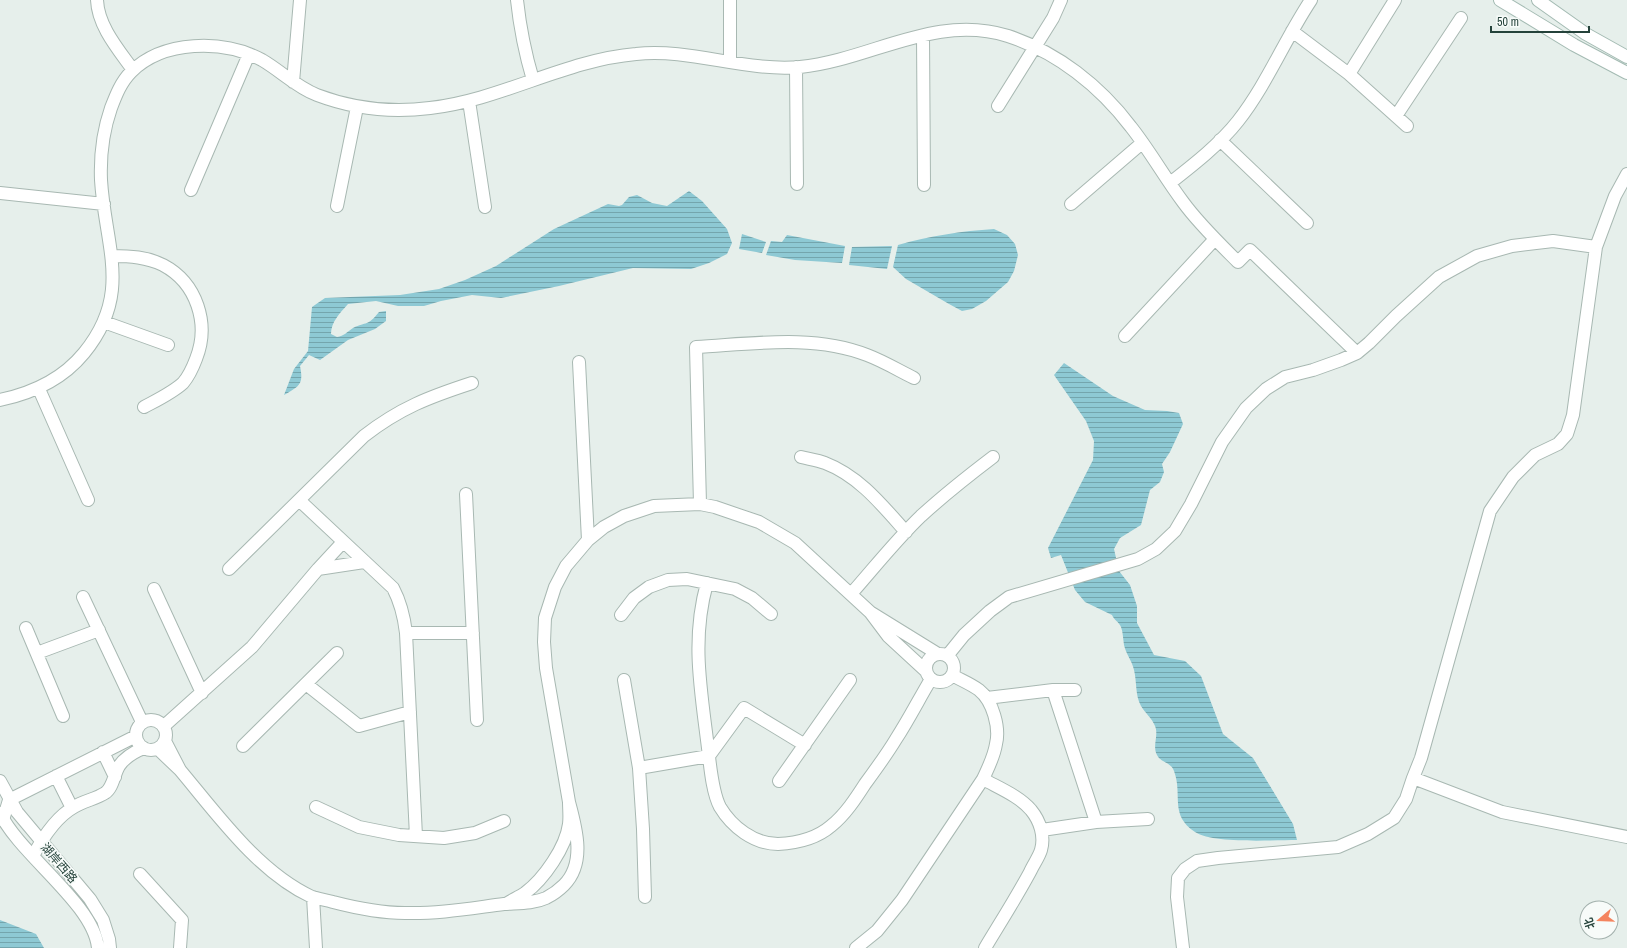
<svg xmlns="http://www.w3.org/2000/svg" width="1627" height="948" font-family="'Archivo Narrow','Noto Sans SC',sans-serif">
  <defs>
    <pattern id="water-rules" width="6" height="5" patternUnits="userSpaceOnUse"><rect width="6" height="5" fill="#8ec9d4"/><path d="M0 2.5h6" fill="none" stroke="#74a5ad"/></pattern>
  </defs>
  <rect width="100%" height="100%" fill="#e6efeb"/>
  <path fill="url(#water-rules)" d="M689 191 702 201 727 229 732 243 727 254 709 263 691 269 633 268 559 286 501 298 472 295 441 301 424 306H398L376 301 348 304C340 313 331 322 331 334L337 337C344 336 347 332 353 328 367 321 367 327 379 312L386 311V321L375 329 348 340 320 360 309 355 300 366C304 385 299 386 284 395L294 369 308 351 312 307 325 298 400 295 439 289 465 280 496 266 554 229 608 204 619 206 622 205 629 197 637 195 652 203 667 206Z
    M994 229 1007 235 1015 244 1018 255 1014 271 1008 282 986 301 972 309 962 311 949 304 906 279 893 267 898 245C929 236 962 231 994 229Z
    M742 234 766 242 762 253 739 249Z
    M787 235 845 246 842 263 795 260 766 255 771 241 782 242Z
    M892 246 887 269 849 265 852 247Z
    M1064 363 1113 396 1145 410 1167 411 1179 413 1183 424 1170 452 1162 464 1164 472 1160 482 1150 490 1141 525 1120 538 1114 549 1119 571 1130 585 1137 606V623L1154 655 1185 661 1201 676 1223 734 1253 758 1293 824 1297 840C1273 840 1214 844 1195 832 1169 815 1183 795 1174 771 1171 762 1161 763 1157 755 1152 746 1159 735 1155 726 1152 718 1145 713 1141 706 1135 695 1137 682 1134 670 1132 661 1126 654 1124 645 1123 639 1123 632 1121 627 1119 622 1114 620 1112 615L1085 602 1075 590 1061 555 1051 558 1048 548 1093 460 1094 441 1086 421 1054 375Z
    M0 920 36 934 44 948H0Z"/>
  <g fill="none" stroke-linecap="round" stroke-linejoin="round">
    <defs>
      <path id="minor" d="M97 0C98 26 118 49 133 70
        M517 0C520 28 525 53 533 80
        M730 0V62
        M1292 31 1349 74 1407 126
        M923 36 924 185
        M796 67 797 184
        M1349 74 1395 0
        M293 82 300 0
        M469 101 485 207
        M998 106 1053 18 1061 0
        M1396 116 1461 18
        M1220 140 1307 223
        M1170 183C1193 165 1220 144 1238 121 1267 84 1285 39 1311 0
        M191 190 249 54
        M0 193 104 204
        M1071 204 1142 143
        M337 206 357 107
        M112 256C130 256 147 257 163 265 197 283 210 324 196 359 193 367 189 376 183 383 172 393 157 400 144 407
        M104 322 168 345
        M1125 336 1215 239
        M579 362 588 540
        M39 389 88 500
        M0 400C33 393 62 380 84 353 133 293 105 247 101 180 100 155 103 131 111 108 116 95 121 82 131 72 163 40 223 39 262 60 281 71 296 87 317 95 354 109 391 113 430 108 501 100 565 60 636 54 691 48 745 72 800 67 871 60 935 13 1008 36 1057 52 1100 86 1131 127 1150 151 1165 178 1183 202 1199 224 1219 243 1238 262L1250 250 1357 353
        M801 457C809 459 818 460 825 463 859 476 882 505 906 532
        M466 494 477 720
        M299 500 393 588C401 603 404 616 406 633L416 836
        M700 504 696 347C751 344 814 334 867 355 883 361 898 370 914 378
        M343 542 318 569 364 562
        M229 569 364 436C400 408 429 397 472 383
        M707 583C691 640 701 690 708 748 710 764 712 792 720 807 732 827 754 844 778 844 798 843 816 839 831 826 845 815 856 798 865 784 876 769 887 754 896 739 909 719 919 699 931 679
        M154 589 202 693
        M851 594C874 568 896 540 921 516 944 495 968 476 993 457
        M83 597 142 722
        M621 615 634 598 649 587 668 580 687 579 735 589 752 598 771 614
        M26 628 63 716
        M406 633H473
        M37 653 99 630
        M926 668a14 14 0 1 1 28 0a14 14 0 1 1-28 0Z
        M947 656 964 635 990 611 1009 597 1138 559 1156 549 1175 531 1191 504 1222 442 1246 408 1266 389 1285 377 1313 370 1341 360 1357 353 1369 343 1396 316 1439 277 1477 256 1512 246 1553 241 1596 247
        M926 671 888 636 870 612 938 654
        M624 680 639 768 643 829 645 897
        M306 684 359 726 410 712
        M1053 690 1096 822
        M987 698 1053 690H1075
        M136 735a15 15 0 1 1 30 0a15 15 0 1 1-30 0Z
        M164 726 252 647 318 569
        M243 746 337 653
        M158 749 180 770 165 741
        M103 752 115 777
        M639 768 709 756 744 708 805 745
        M180 770C217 814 258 872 312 897 319 899 326 900 333 902 356 908 381 913 405 913 438 914 472 908 504 904 518 903 533 904 546 898 552 895 559 890 564 885 586 863 576 828 569 802 569 809 570 817 569 824 566 847 544 879 525 893 519 897 512 900 506 904
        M56 776 72 808
        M1413 778 1502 812 1627 837
        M983 779C999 788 1019 796 1031 810 1040 821 1045 836 1041 850 1039 857 1033 865 1030 872 1016 898 1000 923 985 948
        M779 781 850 680
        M569 802 546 668 544 642 545 618 555 587 566 566 588 540 604 527 624 516 654 506 700 504 715 507 759 522 795 543 870 612
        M316 807 359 827 399 835 444 838 475 833 504 821
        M3 820 9 800 136 736
        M1042 830 1096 822 1148 819
        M33 856C42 839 56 817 74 807 83 801 96 799 105 793 113 788 114 774 119 766 125 757 134 752 144 748
        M140 874 182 920 180 948
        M313 897 316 948
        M856 948 877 931 902 900 983 779C988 768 994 757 996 744 1000 728 993 701 979 690 971 684 961 680 952 675
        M1183 948 1177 897 1178 878 1185 869 1197 861 1218 858 1338 847 1368 834 1394 818 1406 799 1413 778 1421 758 1490 511 1513 477 1535 455 1558 444 1567 434 1573 415 1596 247 1615 196 1627 174"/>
      <path id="tertiary" d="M0 781 17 812 90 899 103 920 109 939 110 948
        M0 813C20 855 94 904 98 948"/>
      <path id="secondary" d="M1500 0 1574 45 1627 73
        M1538 0 1586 34 1627 57"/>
    </defs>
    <use href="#minor" stroke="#a8b8b2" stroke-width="14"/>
    <use href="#tertiary" stroke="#a8b8b2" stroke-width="14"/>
    <use href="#secondary" stroke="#a4bbb3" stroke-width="14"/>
    <use href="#minor" stroke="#fff" stroke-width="12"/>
    <use href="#tertiary" stroke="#fff" stroke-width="12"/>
    <use href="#secondary" stroke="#fff" stroke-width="12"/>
  </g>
  <g text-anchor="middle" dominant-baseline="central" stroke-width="3.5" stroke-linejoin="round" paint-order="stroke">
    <g font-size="12" fill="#24423a" stroke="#f7fbf9">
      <text transform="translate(59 863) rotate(49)">湖岸西路</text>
    </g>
  </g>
  <g transform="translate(1599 920) rotate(251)"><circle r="19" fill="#f7fbf9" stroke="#a3b1ad"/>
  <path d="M0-3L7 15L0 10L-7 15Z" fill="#f4845f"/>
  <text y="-6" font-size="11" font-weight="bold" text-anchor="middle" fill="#24423a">北</text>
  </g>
  <path d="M1491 26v6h98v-6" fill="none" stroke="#24423a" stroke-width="2"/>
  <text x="1497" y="26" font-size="12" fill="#24423a" stroke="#f7fbf9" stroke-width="3" paint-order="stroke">50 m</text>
</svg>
